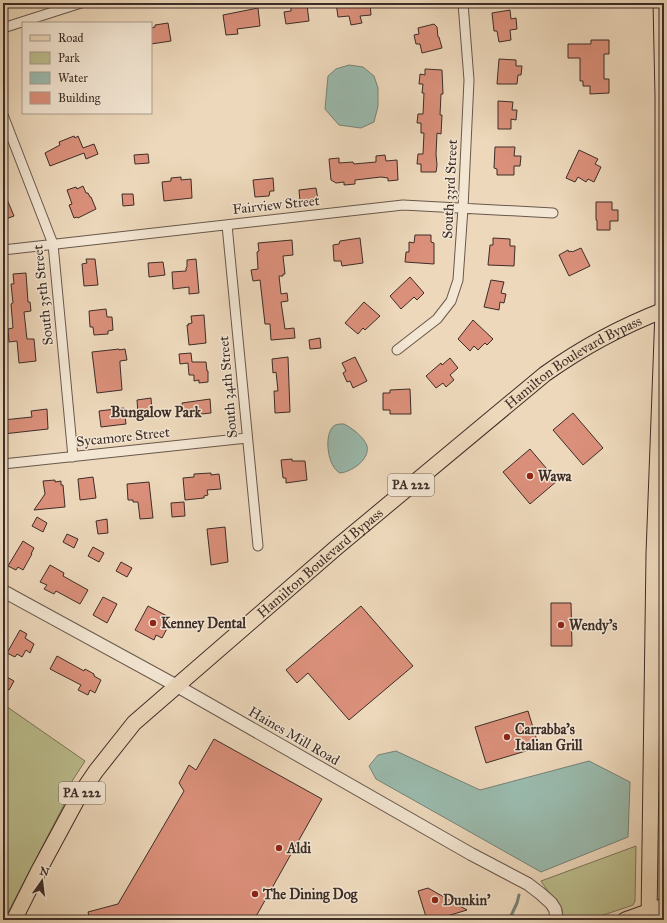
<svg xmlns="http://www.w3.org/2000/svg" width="667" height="923" font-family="'IM FELL Great Primer',serif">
  <rect width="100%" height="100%" fill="#edd8bb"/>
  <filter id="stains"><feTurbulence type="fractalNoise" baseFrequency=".005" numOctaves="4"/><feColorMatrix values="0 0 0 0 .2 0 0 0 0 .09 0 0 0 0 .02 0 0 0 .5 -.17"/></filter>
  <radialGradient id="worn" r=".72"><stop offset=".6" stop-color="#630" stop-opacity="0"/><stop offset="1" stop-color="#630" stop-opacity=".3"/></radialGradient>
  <path fill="#bcbe8e" stroke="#7c765a" d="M3 704 85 761 67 789 64 805 4 920Z
    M636 846 635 901 633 905 589 920H563L562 909 547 890 541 881Z"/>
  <path fill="#9abaad" stroke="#758277" d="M381 3H434L386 7Z
    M349 65 363 67 374 76 378 88V106L374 122 361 128 339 125 325 109 328 76 336 69Z
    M344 424C352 428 364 437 367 446 370 460 351 472 340 473 328 467 324 438 332 428 334 424 339 424 344 424Z
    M396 751 480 790 589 761 630 782 628 837 541 872 376 779 369 766 378 755Z"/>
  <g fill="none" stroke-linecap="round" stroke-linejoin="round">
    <path stroke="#758277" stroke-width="3" d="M509 920 517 903 519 895"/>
  </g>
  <path fill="#db907b" stroke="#3d2d27" d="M336 3H370L371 15 360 16 362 23 351 25 349 16 338 17Z
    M301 5H307L309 21 286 24 284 12 291 11V7Z
    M258 8 260 26 237 29 238 34 226 35 223 15Z
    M510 10 511 19 516 18 517 29 510 30 511 40 499 42 497 31H494L492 13Z
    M168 23 171 41 151 44V28L155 27V25Z
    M434 24 437 27 438 37H439L442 48 422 53 420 44H416L414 35 419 34 418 28Z
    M591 40H609V54H604V79H609V93L590 94V86H583V81H580V58H568V44H591Z
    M499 59 516 60V66H522L521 75H518L517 84H497Z
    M425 69 442 70 443 94H441L440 115H442L441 134 437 133 436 154 437 165 436 172H421V164H417L418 154H423L424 133H421V123H417L418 114H423L424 93H422L423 84H419L420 74 425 75Z
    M498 101 513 102 512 110H517L516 120 511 119V129H498Z
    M74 136 75 138 78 136 83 148 94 144 98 154 86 159 84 153 50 166 45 153 60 145 59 142Z
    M495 147H515L514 156H521L520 166H514V175H497V169L494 168Z
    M579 150 598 159 595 164 601 167 594 182 588 179 586 182 578 177 575 182 566 178Z
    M148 154 149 163 135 164 134 155Z
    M385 155 386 161 397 160 398 180 388 181V178L381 177 355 180V184L344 185V182L336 183 331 180 329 159 339 158V163L353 162 354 164 376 162V156Z
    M181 177V180L191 179 192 198 164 201 162 182 171 181V178Z
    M273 178 274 191H270L269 196 255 197 253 180Z
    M83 186 86 193H88L90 197H91L96 209 78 218 77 217 74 218 69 205 72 204 67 190 76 187 77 189Z
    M316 188 318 200 300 202 299 190Z
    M3 190 14 216 3 220Z
    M122 194H133L134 205 123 206Z
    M596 202H612V210H618V221H610V230H597V220H596Z
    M415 235H431V242L434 243V264L405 262 406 252H409V242L414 243Z
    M360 238 363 263 342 266 341 261H334L333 245 339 244 340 241Z
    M493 238 510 239V246H515L514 266 488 265 490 245H493Z
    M292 240 293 255 283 256 285 274H283V276H279L281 294 287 293 288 301 281 302 285 329 294 328 295 338 271 340 270 324H265L260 280 253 281 251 270 258 269 257 252 259 251 258 243Z
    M581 248 590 266 569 276 559 255 568 250 569 252 571 251 572 252Z
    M86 259H95L98 285 84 286 82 264 87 263Z
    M196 259 199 293 189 294V287L173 289 172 272 186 271V268L187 267V260Z
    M163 262 165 275 149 277 148 263Z
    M26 273 28 302H30L31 311 24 312 27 339H34L36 361 19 363 17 341 9 342 8 329 13 328 11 304 13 303 11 284H14L13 274Z
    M410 277 424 293 417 300 414 297 401 309 390 296Z
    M491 280 504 282 501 293 506 294 504 303 500 302 499 310 484 307Z
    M364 302 380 316 365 330 363 328 358 334 345 323Z
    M106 309 107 317H112L113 330 108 331V334L94 335 93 327H90L89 311Z
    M204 315 206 343 189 345 187 325H189L188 324 192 323 191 316Z
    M473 320 493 339 487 345 485 343 478 350 474 346 470 351 458 339Z
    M320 338 321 348 310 349 309 340Z
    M119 349V350L125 349 127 360 120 361V364L122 390 97 393 92 352Z
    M191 353 192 362H206L207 371H208V382L199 383V380L194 381V375H189L188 363 180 364 179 354Z
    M288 357 290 412 275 413 274 391H278L276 372 273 373 272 359Z
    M355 357 367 381 353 388 350 381 347 382 343 373 346 371 342 363Z
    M450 358 458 368 450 375 454 380 446 387 443 383 436 388 426 376 441 363 442 365Z
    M410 389 411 414H390V410H383V393H390V390Z
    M151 398 152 412 138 414 137 400Z
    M210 399 211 413 183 416 182 403Z
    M124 408 126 424 101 427 99 411Z
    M47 409 48 429 3 434V420L32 417 31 411Z
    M573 413 603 448 583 465 553 430Z
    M530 449 557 481 530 504 503 472Z
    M292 459V461H305L307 480 286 483V478H283L281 460Z
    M211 473V475L219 474 221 489 207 490 208 495 204 496V498L185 500 183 478 194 477V474Z
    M93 477 96 498 80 500 78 479Z
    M55 480V482L61 481V485H63L65 507 34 510 45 494 43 481Z
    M149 482 153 518 140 519 138 502H133V500H128L127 484Z
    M184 502 185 516 172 517 171 503Z
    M37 517 47 523 43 532 32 526Z
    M107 519 108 533 98 534 96 521Z
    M225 527 228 562 211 565 207 529Z
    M67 534 78 539 74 548 63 542Z
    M23 541 34 548 31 554H32L23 570 18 567 16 570 8 566Z
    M93 547 104 553 99 562 88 556Z
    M121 562 132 568 127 577 116 571Z
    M50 565 64 573 63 576 88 590 80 604 56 591 54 594 44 589 47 585 40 582Z
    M103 597 117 604 107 623 93 615Z
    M551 603H571L572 646H551Z
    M148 606 167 616 165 620 170 623 162 638 156 635 154 640 135 630Z
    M361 606 413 666 349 720 308 673 297 683 286 670Z
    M20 630 27 634 25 638 34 644 30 653 26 650 22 657 17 654 15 657 7 653Z
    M57 656 84 671 85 669 94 674V676L101 680 95 693 90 690 88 695 78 690 81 685 50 669Z
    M3 675 14 681 9 690 3 686Z
    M528 711 539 747 486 763 475 727Z
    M214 739 322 799 254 920H90L88 912 118 904 184 791 179 783 189 765 196 770Z
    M428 888 467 910 434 920H427L418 891Z"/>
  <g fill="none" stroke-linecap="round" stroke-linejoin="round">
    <defs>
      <path id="minor" d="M3 28 81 3
        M3 115 53 244 73 457
        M227 225 258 546
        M3 250 403 205 553 213
        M397 350 437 319 451 301 458 280 463 208 469 80 463 3
        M3 464 247 438"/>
      <path id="tertiary" d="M3 591 177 686 471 854 528 884 541 894 551 903 555 909 557 920"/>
      <g id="primary">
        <path id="s1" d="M14 920 38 872 79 796 96 771 134 723 337 547 545 374C583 347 620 327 664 310"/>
        <path d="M625 920 664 906"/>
        <path d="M649 920 654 554 663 311V96L661 3"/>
      </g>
    </defs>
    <use href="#minor" stroke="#69584c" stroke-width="11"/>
    <use href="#tertiary" stroke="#69584c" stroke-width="14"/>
    <use href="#primary" stroke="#3d2d27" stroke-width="17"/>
    <use href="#minor" stroke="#f3e6d3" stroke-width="9"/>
    <use href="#tertiary" stroke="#f3e6d3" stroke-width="12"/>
    <use href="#primary" stroke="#edd8bb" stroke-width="15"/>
  </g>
  <g fill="#8f2418" stroke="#f3e6d3" stroke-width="1.5">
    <circle cx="530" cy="476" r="4"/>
    <circle cx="153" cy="623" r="4"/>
    <circle cx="561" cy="625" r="4"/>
    <circle cx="507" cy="737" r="4"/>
    <circle cx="279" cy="848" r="4"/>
    <circle cx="255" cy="894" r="4"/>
    <circle cx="435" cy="900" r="4"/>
  </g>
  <g text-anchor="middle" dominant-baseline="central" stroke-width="3" stroke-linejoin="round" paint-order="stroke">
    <g fill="#f3e6d3" stroke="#74645b" stroke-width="1">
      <rect x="388" y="474" width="46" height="22" rx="3"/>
      <rect x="59" y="782" width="46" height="22" rx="3"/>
    </g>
    <g font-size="13" font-weight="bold" fill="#3d2d27">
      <text x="411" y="485">PA 222</text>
      <text x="82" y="793">PA 222</text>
    </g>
    <g font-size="14" fill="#3d2d27" stroke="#f3e6d3">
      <text transform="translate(450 189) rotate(-87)">South 33rd Street</text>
      <text transform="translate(276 205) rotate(-6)">Fairview Street</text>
      <text transform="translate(43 295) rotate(-96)">South 35th Street</text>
      <text stroke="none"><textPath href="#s1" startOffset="801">Hamilton Boulevard Bypass</textPath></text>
      <text transform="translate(228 387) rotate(-95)">South 34th Street</text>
      <text transform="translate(123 437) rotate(-6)">Sycamore Street</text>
      <text stroke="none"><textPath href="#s1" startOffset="477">Hamilton Boulevard Bypass</textPath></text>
      <text transform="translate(294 736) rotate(30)">Haines Mill Road</text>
    </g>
    <g font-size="14" font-weight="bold" fill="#3d2d27" stroke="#f3e6d3" text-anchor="start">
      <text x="538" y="476">Wawa</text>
      <text x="161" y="623">Kenney Dental</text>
      <text x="569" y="625">Wendy's</text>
      <text x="515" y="729">Carrabba's<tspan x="515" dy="16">Italian Grill</tspan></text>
      <text x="287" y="848">Aldi</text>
      <text x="263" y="894">The Dining Dog</text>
      <text x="443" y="900">Dunkin'</text>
    </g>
    <g font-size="15" font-weight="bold" fill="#3d2d27" stroke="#f3e6d3">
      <text x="156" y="412">Bungalow Park</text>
    </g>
  </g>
  <rect width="667" height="923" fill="none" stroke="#edd8bb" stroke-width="16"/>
  <rect x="4" y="4" width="659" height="915" fill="none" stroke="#3d2d27" stroke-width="2"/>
  <rect x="8" y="8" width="651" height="907" fill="none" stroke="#3d2d27"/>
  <rect x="22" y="22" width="130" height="92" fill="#f3e6d3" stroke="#aa9c8e"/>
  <rect x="30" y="35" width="20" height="6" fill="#edd8bb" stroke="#aa9c8e"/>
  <text x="58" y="42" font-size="12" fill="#3d2d27">Road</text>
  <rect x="30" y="52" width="20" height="12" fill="#bcbe8e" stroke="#aa9c8e"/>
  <text x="58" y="62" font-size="12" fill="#3d2d27">Park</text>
  <rect x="30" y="72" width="20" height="12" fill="#9abaad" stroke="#aa9c8e"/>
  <text x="58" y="82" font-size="12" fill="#3d2d27">Water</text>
  <rect x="30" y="92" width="20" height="12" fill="#db907b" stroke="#aa9c8e"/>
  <text x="58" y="102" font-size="12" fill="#3d2d27">Building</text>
  <g transform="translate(42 881) rotate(14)" stroke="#f3e6d3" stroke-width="3" paint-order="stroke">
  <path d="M0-3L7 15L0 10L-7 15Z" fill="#3d2d27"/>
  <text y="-6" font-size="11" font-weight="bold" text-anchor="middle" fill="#3d2d27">N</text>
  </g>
  <rect width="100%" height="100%" filter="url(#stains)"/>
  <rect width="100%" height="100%" fill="url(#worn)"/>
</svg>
